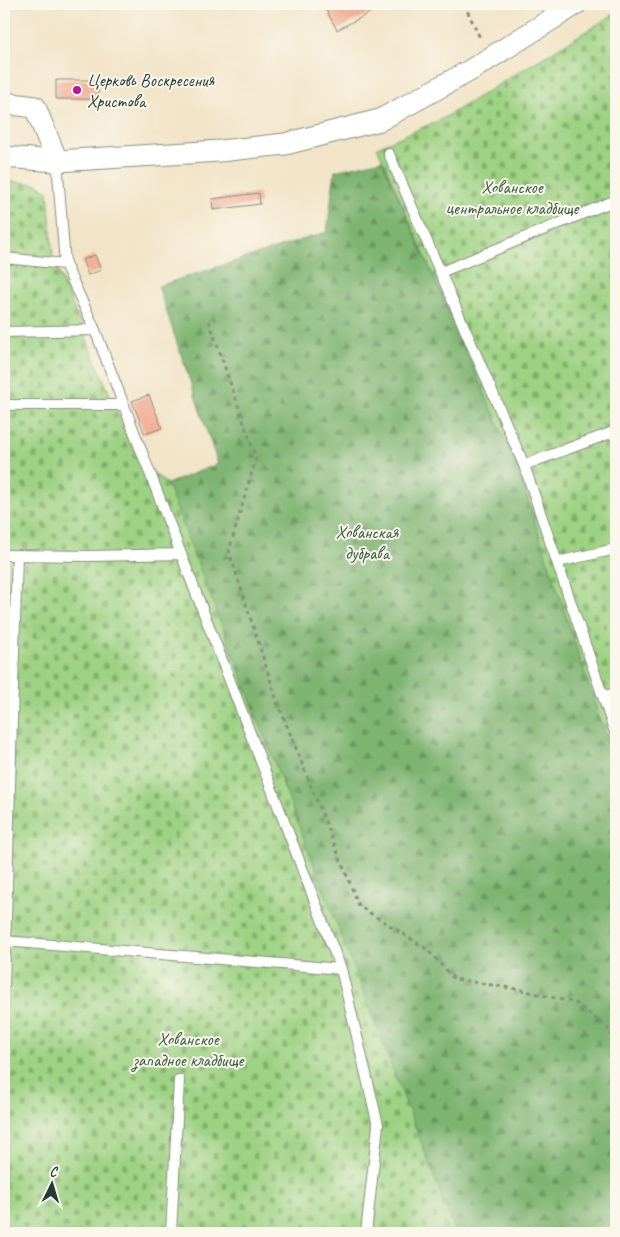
<svg xmlns="http://www.w3.org/2000/svg" width="620" height="1237" font-family="Caveat,sans-serif">
  <defs>
    <pattern id="forest-firs" width="22" height="20" patternUnits="userSpaceOnUse" patternTransform="scale(1.25)"><rect width="22" height="20" fill="#7eb471"/><path d="M5 1l3.5 6h-7zM16 11l3.5 6h-7z" fill="#67945e"/></pattern>
    <pattern id="cemetery-stones" width="16" height="16" patternUnits="userSpaceOnUse" patternTransform="scale(1.25)"><rect width="16" height="16" fill="#9ed283"/><path d="M2 7V4a2 2 0 0 1 4 0v3zM10 15v-3a2 2 0 0 1 4 0v3z" fill="#80ac6c"/></pattern>
  </defs>
  <rect width="100%" height="100%" fill="#fbf7ec"/>
  <filter id="ink" filterUnits="userSpaceOnUse"><feTurbulence type="fractalNoise" baseFrequency=".02" numOctaves="2"/><feDisplacementMap in="SourceGraphic" scale="10" xChannelSelector="R" yChannelSelector="G"/><feConvolveMatrix kernelMatrix="1 2 1 2 8 2 1 2 1" color-interpolation-filters="sRGB"/></filter>
  <filter id="wash" filterUnits="userSpaceOnUse"><feTurbulence type="fractalNoise" baseFrequency=".0096" numOctaves="4" result="noise"/><feDisplacementMap in="SourceGraphic" scale="20" xChannelSelector="R" yChannelSelector="G"/><feGaussianBlur stdDeviation="1.12" result="paint"/><feColorMatrix in="noise" values="0 0 0 0 0 0 0 0 0 0 0 0 0 0 0 0 0 1.4 0 .05"/><feComposite in="paint" operator="in"/></filter>
  <g filter="url(#wash)">
    <rect width="100%" height="100%" fill="#f2e4c8"/>
    <path fill="url(#forest-firs)" stroke="#4e7852" d="M382 160 517 467 616 768V1233H456L167 484 218 464 158 286 327 232 335 171Z"/>
    <path fill="url(#cemetery-stones)" stroke="#5e885c" d="M616 13V768L517 467 377 147 442 119Z
      M4 181 38 184 48 191 53 259 138 461 167 484 456 1233H4Z"/>
    <g id="blocks">
      <path fill="#f2af99" d="M323 4H387L337 30Z
        M56 80H98V99H56Z
        M259 193 260 204 213 210 212 199Z
        M95 255 101 270 88 275 82 260Z
        M149 395 162 428 145 434 132 401Z"/>
    </g>
  </g>
  <g filter="url(#ink)">
    <use href="#blocks" fill-opacity="0" stroke="#88907e" stroke-width="1"/>
    <g fill="none" stroke-linecap="round" stroke-linejoin="round">
      <defs>
        <path id="lane" d="M389 154 524 465 616 735
          M4 258 65 264
          M441 272 616 200
          M4 332 95 330
          M4 405H124
          M524 465 616 431
          M181 554 341 969 378 1125 366 1233
          M4 555 90 556 181 554 95 330 65 264 57 161
          M557 562 616 549
          M604 696 616 693
          M4 941 341 969
          M4 984 17 555
          M171 1233 179 1080"/>
        <path id="street" d="M4 103 35 107 57 161
          M4 157 57 161 220 151 285 144 380 120 471 70 576 4"/>
      </defs>
      <use href="#lane" stroke="#88907e" stroke-width="12"/>
      <use href="#street" stroke="#88907e" stroke-width="23"/>
      <path stroke="#88907e" stroke-width="3" stroke-dasharray="4 4" stroke-linecap="butt" d="M464 4 481 40
        M209 321 256 458 229 551 277 701 359 906 427 949 454 979 517 989 576 1003 611 1031 616 1047"/>
      <use href="#lane" stroke="#fff" stroke-width="10"/>
      <use href="#street" stroke="#fff" stroke-width="21"/>
    </g>
  </g>
  <circle fill="#b5179e" stroke="#fbf7ec" stroke-width="2" cx="77" cy="90" r="5"/>
  <g text-anchor="middle" dominant-baseline="central" stroke-width="4" stroke-linejoin="round" paint-order="stroke">
    <g font-size="18" fill="#1f3d34" stroke="#fbf7ec" text-anchor="start">
      <text x="87" y="80">Церковь Воскресения<tspan x="87" dy="21">Христова</tspan></text>
    </g>
    <g font-size="18" fill="#385b44" stroke="#fbf7ec">
      <text x="512" y="187">Хованское<tspan x="512" dy="21">центральное кладбище</tspan></text>
      <text x="367" y="532">Хованская<tspan x="367" dy="21">дубрава</tspan></text>
      <text x="188" y="1039">Хованское<tspan x="188" dy="21">западное кладбище</tspan></text>
    </g>
  </g>
  <rect width="620" height="1237" fill="none" stroke="#fbf7ec" stroke-width="20"/>
  <g transform="translate(52 1184) rotate(5)" stroke="#fbf7ec" stroke-width="4" paint-order="stroke">
  <path d="M0-4L9 19L0 12L-9 19Z" fill="#1f3d34"/>
  <text y="-8" font-size="14" font-weight="bold" text-anchor="middle" fill="#1f3d34">С</text>
  </g>
</svg>
